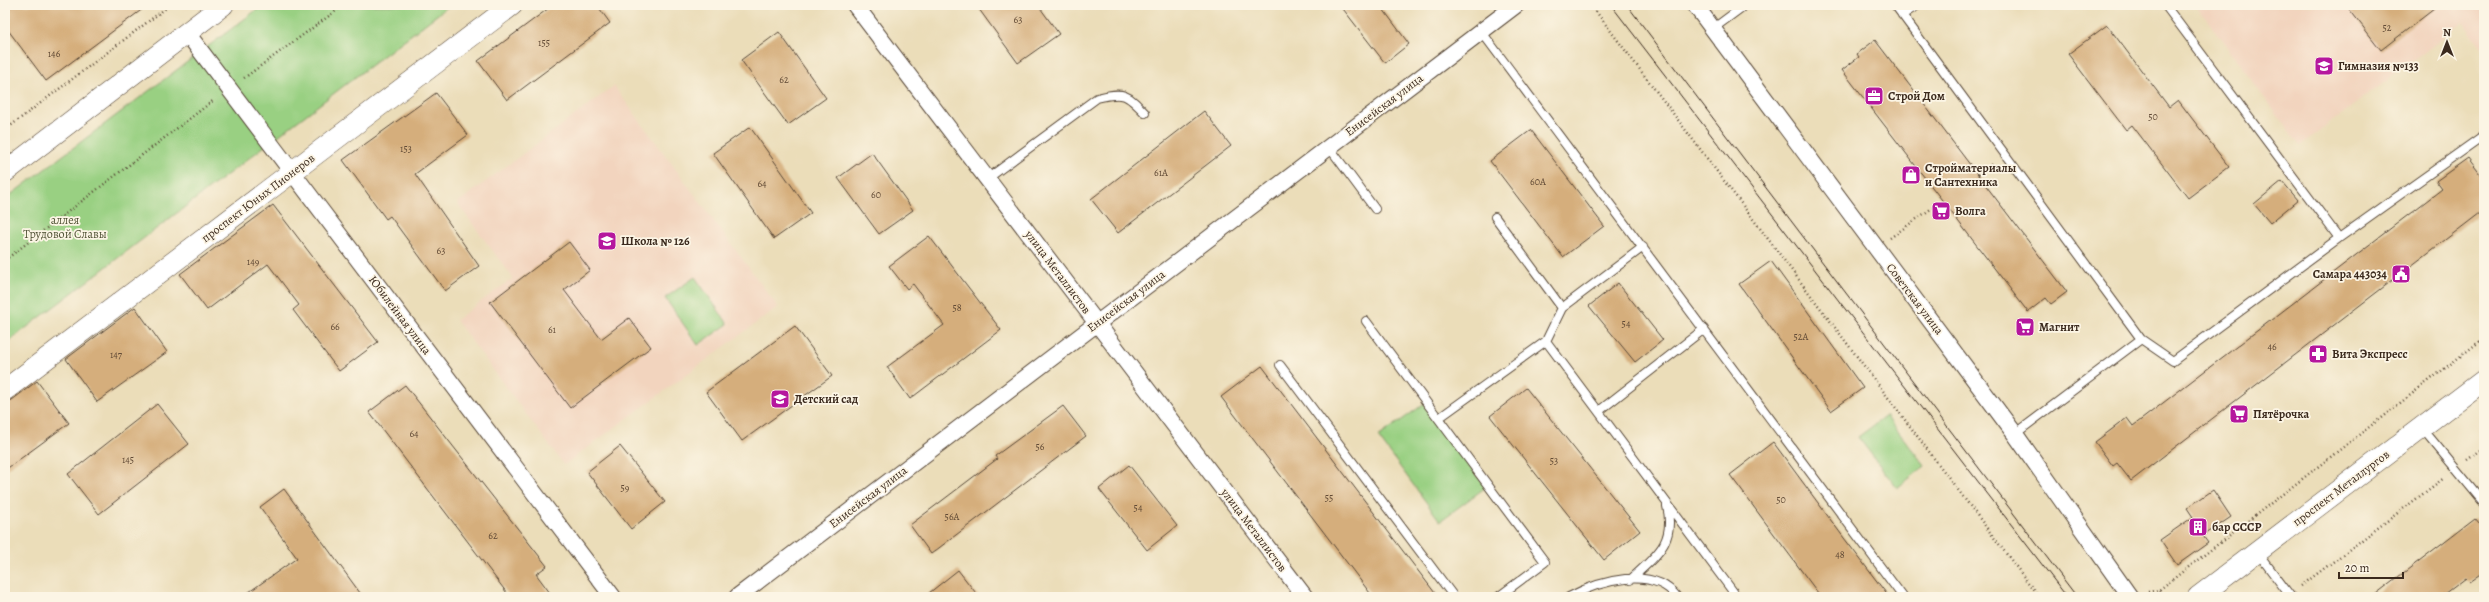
<svg xmlns="http://www.w3.org/2000/svg" width="2489" height="602" font-family="Alegreya,serif">
  <rect width="100%" height="100%" fill="#fcf5e5"/>
  <filter id="ink" filterUnits="userSpaceOnUse"><feTurbulence type="fractalNoise" baseFrequency=".025" numOctaves="2"/><feDisplacementMap in="SourceGraphic" scale="8" xChannelSelector="R" yChannelSelector="G"/><feConvolveMatrix kernelMatrix="1 2 1 2 8 2 1 2 1" color-interpolation-filters="sRGB"/></filter>
  <filter id="wash" filterUnits="userSpaceOnUse"><feTurbulence type="fractalNoise" baseFrequency=".012" numOctaves="4" result="noise"/><feDisplacementMap in="SourceGraphic" scale="16" xChannelSelector="R" yChannelSelector="G"/><feGaussianBlur stdDeviation="0.9" result="paint"/><feColorMatrix in="noise" values="0 0 0 0 0 0 0 0 0 0 0 0 0 0 0 0 0 1.4 0 .05"/><feComposite in="paint" operator="in"/></filter>
  <g filter="url(#wash)">
    <rect width="100%" height="100%" fill="#ebddb9"/>
    <path fill="#f2d4be" d="M2196 5H2484V50L2463 22 2300 146Z
      M614 86 778 307 564 465 456 320 513 278 457 203Z"/>
    <path fill="#99d082" stroke="#6a7d50" d="M263 5H450L5 344V199Z
      M695 277 728 324 698 345 665 298Z
      M1424 404 1486 487 1440 521 1378 437Z
      M1886 416 1925 466 1897 488 1858 437Z"/>
    <g id="blocks">
      <path fill="#d5ae7c" d="M14 5H148L46 81 5 26V11Z
        M553 5H597L610 23 507 100 478 61Z
        M976 5H1038L1059 34 1018 63Z
        M1340 5H1380L1409 44 1385 63Z
        M2346 5H2439L2381 50Z
        M2107 25 2169 107 2178 100 2229 167 2188 198 2132 125 2126 130 2068 54Z
        M779 32 826 98 788 125 741 60Z
        M1875 40 2067 292 2051 304 2046 298 2028 312 1842 70 1859 57 1857 54Z
        M436 93 468 135 415 174 479 266 445 291 390 216 386 219 343 160Z
        M1204 111 1231 146 1118 233 1091 199Z
        M750 127 811 213 774 239 713 153Z
        M1531 130 1604 226 1563 257 1490 161Z
        M872 153 913 210 879 234 838 178Z
        M2468 158 2484 179V210L2131 481 2117 463 2113 466 2095 442 2127 418 2133 426 2442 189 2436 181Z
        M2282 181 2298 200 2270 223 2254 204Z
        M273 205 378 342 339 371 293 310 299 305 268 264 207 310 180 274Z
        M929 236 1001 330 910 399 887 367 944 325 913 284 907 289 889 266Z
        M569 242 590 270 564 290 601 339 629 318 651 347 570 408 490 302Z
        M1771 261 1863 388 1831 411 1739 284Z
        M1618 283 1663 340 1635 362 1589 306Z
        M135 307 167 352 97 402 66 359Z
        M795 326 832 376 742 441 706 392Z
        M1262 366 1438 597H1373L1221 397Z
        M37 381 69 423 5 470V402L12 400Z
        M405 385 547 566 536 574 553 597H510L369 412Z
        M1526 388 1640 531 1604 560 1490 416Z
        M157 404 189 444 99 514 68 474Z
        M1063 406 1086 436 931 554 910 525 997 459 995 456Z
        M1773 442 1844 538 1889 597H1821L1765 522 1730 475Z
        M620 446 665 502 631 529 587 472Z
        M1129 465 1177 526 1147 550 1099 489Z
        M284 489 363 597H242L297 558 260 507Z
        M2213 490 2231 517 2203 536 2208 543 2177 565 2160 540 2193 517 2187 508Z
        M2475 518 2484 529V572L2470 582 2466 578 2441 597H2372Z
        M958 570 979 597H924Z"/>
    </g>
  </g>
  <g filter="url(#ink)">
    <use href="#blocks" fill-opacity="0" stroke="#554535" stroke-width="1"/>
    <g fill="none" stroke-linecap="round" stroke-linejoin="round">
      <defs>
        <path id="service" d="M1895 5 2141 339
          M1902 15 1918 5
          M1714 28 1745 5
          M1481 31 1903 597
          M1329 147 1375 209
          M987 179 1097 98C1124 91 1127 94 1145 113
          M1495 217 1562 308 1546 341
          M2339 238 2484 135
          M1562 308 1643 247
          M1366 321 1545 562 1498 597
          M1280 365 1454 597
          M1599 411 1704 329
          M1439 418 1546 341 1737 597
          M2422 428 2484 503
          M2015 434 2141 339 2173 361 2339 238 2165 5
          M2258 553 2291 597
          M1630 580C1655 556 1676 544 1667 506
          M1569 597C1599 581 1653 565 1677 597"/>
        <path id="minor" d="M855 5 1305 597
          M1695 5 2015 434 2130 597
          M187 33 613 597
          M737 597 1516 5"/>
        <path id="tertiary" d="M5 172 223 5
          M5 390 512 5
          M2198 597 2484 380"/>
      </defs>
      <use href="#service" stroke="#554535" stroke-width="10"/>
      <use href="#minor" stroke="#554535" stroke-width="18"/>
      <use href="#tertiary" stroke="#554535" stroke-width="22"/>
      <path stroke="#554535" stroke-width="2.5" stroke-dasharray="1 3" stroke-linecap="butt" d="M1591 5 2039 597
        M244 78 344 5
        M5 130 170 5
        M1978 175 1993 163
        M1890 238 1942 201
        M5 260 214 100
        M2467 460 2484 448
        M2301 586 2444 478
        M2159 590 2166 597
        M2148 592 2159 590 2484 338"/>
      <use href="#service" stroke="#fff" stroke-width="8"/>
      <use href="#minor" stroke="#fff" stroke-width="16"/>
      <use href="#tertiary" stroke="#fff" stroke-width="21"/>
      <path stroke="#3b2a1e" stroke-width="1" d="M1611 5 2067 597
        M1627 5 2077 597"/>
    </g>
  </g>
  <defs>
    <symbol id="school-square" viewBox="-11 -11 22 22"><rect x="-9" y="-9" width="18" height="18" rx="4" fill="#b5179e" stroke="#fcf5e5"/><path d="M0-5L7-2L0 1L-7-2ZM-4 1L0 2.5L4 1V4Q0 6-4 4Z" fill="#fff"/></symbol>
    <symbol id="office-square" viewBox="-11 -11 22 22"><rect x="-9" y="-9" width="18" height="18" rx="4" fill="#b5179e" stroke="#fcf5e5"/><path d="M-6-3h4V-5.5h4V-3h4V5H-6ZM-1-4.5V-3h2v-1.5ZM-6 0V1H6V0Z" fill="#fff"/></symbol>
    <symbol id="shop-square" viewBox="-11 -11 22 22"><rect x="-9" y="-9" width="18" height="18" rx="4" fill="#b5179e" stroke="#fcf5e5"/><path d="M-5-2.5h2.3a2.7 3.5 0 0 1 5.4 0H5L5.5 6h-11ZM-1.5-2.5h3a1.5 2.3 0 0 0-3 0Z" fill="#fff"/></symbol>
    <symbol id="supermarket-square" viewBox="-11 -11 22 22"><rect x="-9" y="-9" width="18" height="18" rx="4" fill="#b5179e" stroke="#fcf5e5"/><path d="M-6-5.5h2.5l.6 2H6L4.5 2H-2.5L-4.4-4H-6ZM-1.5 3.2a1.3 1.3 0 1 0 .1 0ZM3 3.2a1.3 1.3 0 1 0 .1 0Z" fill="#fff"/></symbol>
    <symbol id="civic-square" viewBox="-11 -11 22 22"><rect x="-9" y="-9" width="18" height="18" rx="4" fill="#b5179e" stroke="#fcf5e5"/><path d="M-.6-6.5H3V-4.5H.6V-3L4-1V1h2V6H-6V1h2V-1L-.6-3ZM-1.2 2.5V6h2.4V2.5Z" fill="#fff"/></symbol>
    <symbol id="pharmacy-square" viewBox="-11 -11 22 22"><rect x="-9" y="-9" width="18" height="18" rx="4" fill="#b5179e" stroke="#fcf5e5"/><path d="M-2-6h4v4h4v4h-4v4h-4v-4h-4v-4h4Z" fill="#fff"/></symbol>
    <symbol id="building-square" viewBox="-11 -11 22 22"><rect x="-9" y="-9" width="18" height="18" rx="4" fill="#b5179e" stroke="#fcf5e5"/><path d="M-4-6H4V6H1V3H-1V6H-4ZM-2.5-4.3h1.7v1.8h-1.7ZM.8-4.3h1.7v1.8H.8ZM-2.5-1h1.7V.8h-1.7ZM.8-1h1.7V.8H.8Z" fill="#fff"/></symbol>
  </defs>
  <g fill-rule="evenodd">
    <use href="#school-square" x="2313" y="55" width="22" height="22"/>
    <use href="#office-square" x="1863" y="85" width="22" height="22"/>
    <use href="#shop-square" x="1900" y="164" width="22" height="22"/>
    <use href="#supermarket-square" x="1930" y="200" width="22" height="22"/>
    <use href="#school-square" x="596" y="230" width="22" height="22"/>
    <use href="#civic-square" x="2390" y="263" width="22" height="22"/>
    <use href="#supermarket-square" x="2014" y="316" width="22" height="22"/>
    <use href="#pharmacy-square" x="2307" y="343" width="22" height="22"/>
    <use href="#school-square" x="769" y="388" width="22" height="22"/>
    <use href="#supermarket-square" x="2228" y="403" width="22" height="22"/>
    <use href="#building-square" x="2187" y="516" width="22" height="22"/>
  </g>
  <g text-anchor="middle" dominant-baseline="central" stroke-width="3.5" stroke-linejoin="round" paint-order="stroke">
    <g font-size="10" fill="#624b36">
      <text x="1018" y="19">63</text>
      <text x="2387" y="27">52</text>
      <text x="544" y="42">155</text>
      <text x="54" y="53">146</text>
      <text x="784" y="79">62</text>
      <text x="2153" y="116">50</text>
      <text x="406" y="148">153</text>
      <text x="1161" y="172">61А</text>
      <text x="1538" y="181">60А</text>
      <text x="762" y="183">64</text>
      <text x="876" y="194">60</text>
      <text x="441" y="250">63</text>
      <text x="253" y="261">149</text>
      <text x="957" y="307">58</text>
      <text x="1626" y="323">54</text>
      <text x="335" y="326">66</text>
      <text x="552" y="329">61</text>
      <text x="1801" y="336">52А</text>
      <text x="2272" y="346">46</text>
      <text x="116" y="354">147</text>
      <text x="414" y="433">64</text>
      <text x="1040" y="446">56</text>
      <text x="128" y="459">145</text>
      <text x="1554" y="460">53</text>
      <text x="625" y="487">59</text>
      <text x="1329" y="497">55</text>
      <text x="1781" y="499">50</text>
      <text x="1138" y="507">54</text>
      <text x="952" y="516">56А</text>
      <text x="493" y="535">62</text>
      <text x="1840" y="554">48</text>
    </g>
    <g font-size="12" font-weight="bold" fill="#3b2a1e" stroke="#fcf5e5" text-anchor="start">
      <text x="2338" y="66">Гимназия №133</text>
      <text x="1888" y="96">Строй Дом</text>
      <text x="1925" y="168">Стройматериалы<tspan x="1925" dy="14">и Сантехника</tspan></text>
      <text x="1955" y="211">Волга</text>
      <text x="621" y="241">Школа № 126</text>
      <text x="2387" y="274" text-anchor="end">Самара 443034</text>
      <text x="2039" y="327">Магнит</text>
      <text x="2332" y="354">Вита Экспресс</text>
      <text x="794" y="399">Детский сад</text>
      <text x="2253" y="414">Пятёрочка</text>
      <text x="2212" y="527">бар СССР</text>
    </g>
    <g font-size="12" fill="#3b2a1e" stroke="#fcf5e5">
      <text transform="translate(1384 105) rotate(-37)">Енисейская улица</text>
      <text transform="translate(258 198) rotate(-37)">проспект Юных Пионеров</text>
      <text transform="translate(1058 272) rotate(53)">улица Металлистов</text>
      <text transform="translate(1915 299) rotate(53)">Советская улица</text>
      <text transform="translate(1126 301) rotate(-37)">Енисейская улица</text>
      <text transform="translate(400 315) rotate(53)">Юбилейная улица</text>
      <text transform="translate(2341 488) rotate(-37)">проспект Металлургов</text>
      <text transform="translate(868 497) rotate(-37)">Енисейская улица</text>
      <text transform="translate(1254 530) rotate(53)">улица Металлистов</text>
    </g>
    <g font-size="12" fill="#525437" stroke="#fcf5e5">
      <text x="65" y="220">аллея<tspan x="65" dy="14">Трудовой Славы</tspan></text>
    </g>
  </g>
  <rect width="2489" height="602" fill="none" stroke="#fcf5e5" stroke-width="20"/>
  <g transform="translate(2447 42)" stroke="#fcf5e5" stroke-width="3" paint-order="stroke">
  <path d="M0-3L7 15L0 10L-7 15Z" fill="#3b2a1e"/>
  <text y="-6" font-size="11" font-weight="bold" text-anchor="middle" fill="#3b2a1e">N</text>
  </g>
  <path d="M2339 572v6h64v-6" fill="none" stroke="#3b2a1e" stroke-width="2"/>
  <text x="2345" y="572" font-size="12" fill="#3b2a1e" stroke="#fcf5e5" stroke-width="3" paint-order="stroke">20 m</text>
</svg>
